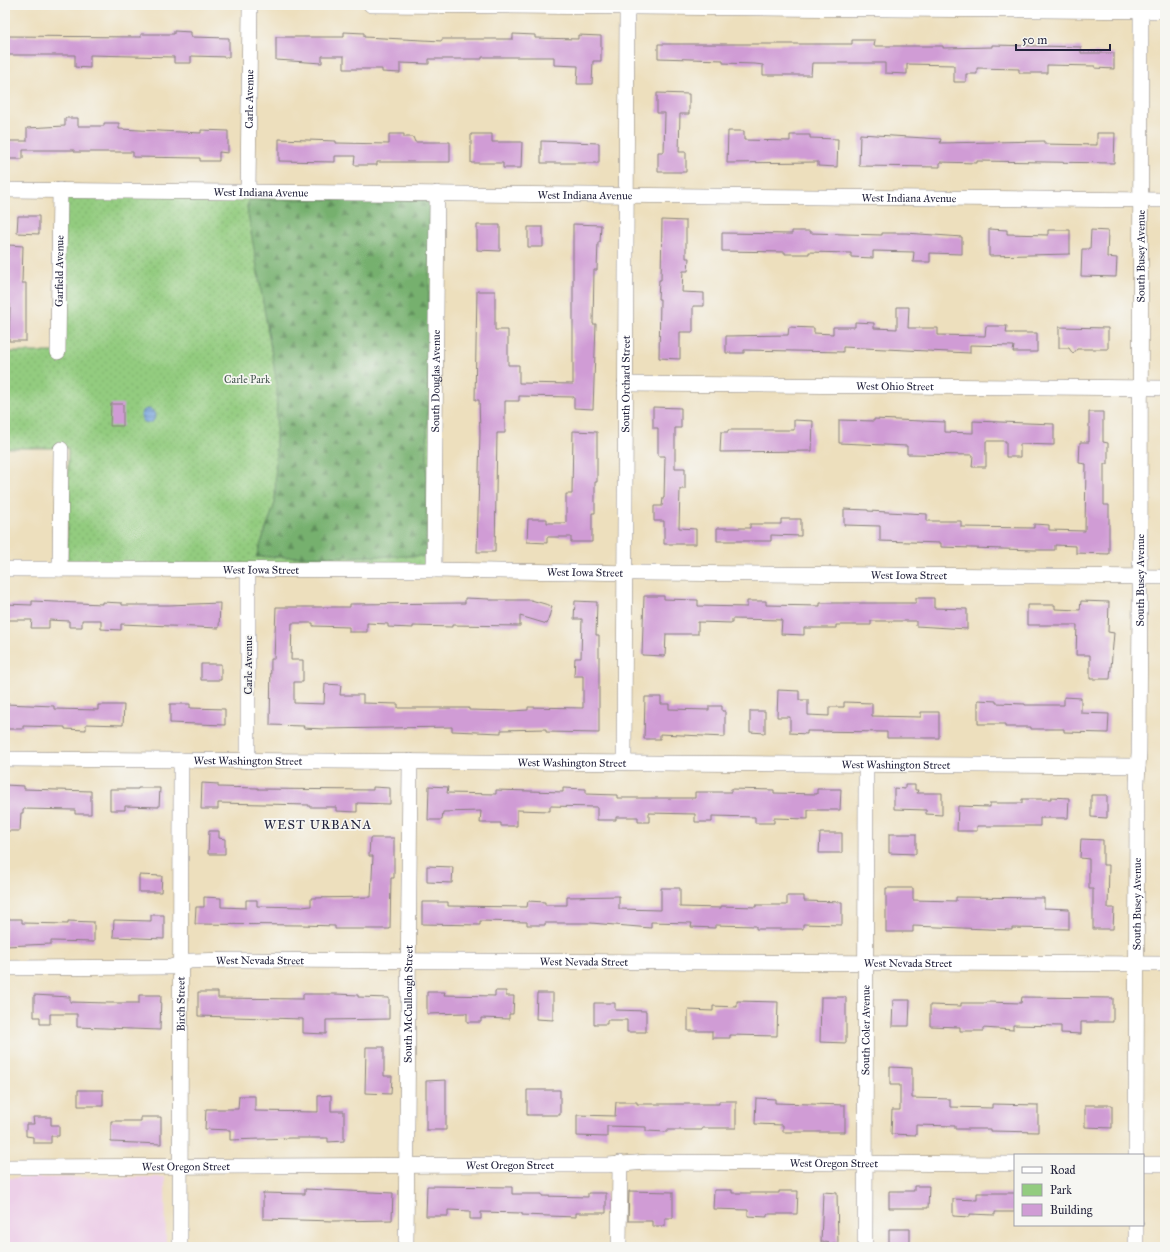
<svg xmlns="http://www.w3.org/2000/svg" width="1170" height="1252" font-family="'IM FELL Great Primer',serif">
  <defs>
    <pattern id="green-dots" width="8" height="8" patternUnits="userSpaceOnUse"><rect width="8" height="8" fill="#93cc7f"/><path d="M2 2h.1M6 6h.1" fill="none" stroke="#7eaf6f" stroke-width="1.8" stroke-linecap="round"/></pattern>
    <pattern id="forest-firs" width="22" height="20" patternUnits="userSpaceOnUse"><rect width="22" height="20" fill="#76b06e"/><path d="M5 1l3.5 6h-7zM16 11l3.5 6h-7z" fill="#608f5c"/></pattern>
    <pattern id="water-rules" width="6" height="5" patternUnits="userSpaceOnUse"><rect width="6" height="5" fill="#6f9fd9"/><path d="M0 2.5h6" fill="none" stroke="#5b81b1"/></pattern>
  </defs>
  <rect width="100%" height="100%" fill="#f6f6f2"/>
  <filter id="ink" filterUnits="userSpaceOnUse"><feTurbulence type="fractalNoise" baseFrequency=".025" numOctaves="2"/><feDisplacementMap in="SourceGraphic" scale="8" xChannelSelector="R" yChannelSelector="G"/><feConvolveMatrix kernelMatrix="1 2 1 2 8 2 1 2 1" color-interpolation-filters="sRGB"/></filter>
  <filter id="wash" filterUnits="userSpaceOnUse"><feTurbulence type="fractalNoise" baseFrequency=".012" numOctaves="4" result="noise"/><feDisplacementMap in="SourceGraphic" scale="16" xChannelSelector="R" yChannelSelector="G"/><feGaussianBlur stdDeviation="0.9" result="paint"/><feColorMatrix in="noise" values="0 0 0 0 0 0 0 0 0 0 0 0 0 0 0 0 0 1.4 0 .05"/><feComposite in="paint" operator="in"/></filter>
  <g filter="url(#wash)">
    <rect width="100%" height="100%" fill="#eddfbd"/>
    <path fill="#edd0e8" d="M165 1177 166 1247H5V1178Z"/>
    <path fill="url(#green-dots)" stroke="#5a775d" d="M60 190 437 193 434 570 67 563 68 448H5V352H58Z"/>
    <path fill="url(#forest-firs)" stroke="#4c6954" d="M249 199 430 200 426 556 256 557 275 503 277 385 247 208Z"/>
    <path fill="url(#water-rules)" stroke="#48608a" d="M141 416a7 7 0 1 1 14 0a7 7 0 1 1-14 0Z"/>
    <g id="blocks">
      <path fill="#d09cd5" d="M174 31 191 32V37L229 38V57L191 56V63H174V57L90 55V68L75 67V55H5V36L141 37V34H174Z
        M344 32 364 33V37L442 41V39H513V34L535 35V38L578 39V35L601 36V61H593L592 84H577L578 66 554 65V57H482V59H429V64L400 63V73L382 72V69H344V56H322V63L276 60V37H344Z
        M852 40H875L874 46H943V48L992 47V45L1081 47V53H1114V69L1095 68V66L1047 65V73H1019V69L977 68V74H966V82H954V65L907 64V74L885 73V63H812L811 75H763V65L755 64 723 63V60L658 58V44H852Z
        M657 93 689 94V114H680L679 152H686V172H658V152H664L665 113H657Z
        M65 118H78V126H104V123H119V129L201 133V130L228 131V153L219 152V161H200V158L133 157V152H74V150H23V159H5V141H27V128L65 126Z
        M728 131H744V140L790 141V135H810V138L838 139 837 167 818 166V162L727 163Z
        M1097 133H1115L1114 163 977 161V163L940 162V167L859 166 860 134 941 139 940 143 1044 141V144L1097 145Z
        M389 134H404V137H413L415 142H450V162H377V165H354L355 156H335V162L279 161V139L336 141V143L389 144Z
        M471 134H492V142H522L521 168H503V163H471Z
        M541 141 599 143V163H541Z
        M18 216H39V234L17 233Z
        M662 220 686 221V258H689L688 271H683L682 292 704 293V306H693V332H680V359L659 358 660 299H658L659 280H661Z
        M573 224 601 225 600 242H598L597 270H594L593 324H596L593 409 574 408V397L519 396V401H505V433H497L495 552H477L480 432 479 400H475L477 291H495V330H508V365H519V383L573 384Z
        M477 225H500V251L477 250Z
        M528 227H543V247H528Z
        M989 229 1007 230V234L1048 235V230H1070V254L989 256Z
        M1091 230 1108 231 1107 257 1117 258 1116 277 1081 276 1082 249H1090Z
        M792 231H810V233L882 235V233H906L962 237V254L930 253V262H913L914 252 873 251V258L851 257V253L809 252V254H785V252L722 251V233L792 234Z
        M9 245 23 246 22 283H26V341H9L10 304H8V296H5V254H8Z
        M897 307H909L908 328H938V335L985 336 986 326H1007L1006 333H1037V352H1013L1014 346 970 345V353L843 347V352L744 350V353H726V336L788 335 789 327 814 328V333L833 334V327H855V322L874 323V328L897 329Z
        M1059 327 1108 328V349H1077L1073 354 1069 348H1059Z
        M111 404H123V426H110Z
        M653 407 681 408V428H675V468H685V489H680L679 528 696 529V544H664V521H654V506H662L663 498H664L665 456H658V428H653Z
        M1089 412H1103V442L1108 443V464H1104V505H1109V554L1076 553V546L1055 545V550H1034L941 547V543L880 541V526L844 525V509L868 510V511L927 514V521H961V527L1034 528V524L1049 525V530L1085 531 1086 464 1079 463 1080 442H1089Z
        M874 419 945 422V432L973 433V421L1054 424V445L1020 444V457H1006V441H986V467H972L973 455 907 454V446L839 443V420L874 421Z
        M794 420 813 421 812 451 720 452 721 432H728V430H794Z
        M573 431 597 432V482H595V513H592V542H571V537H547V543L527 542 528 519H547V523H566V494H572Z
        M781 519H801V536L771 535V541H717V528H750V524H781Z
        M644 596H664V599L698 600V606L747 607V601H766V605L820 606V603H916V598H934V608L967 609V629L916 626V621H871V625H836V628H804V635L781 634 782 620 732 619V623L698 622V634H666L665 656 642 655Z
        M465 598 489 599V600H531L552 606 547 624 520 616V626L452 625V627L413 626V628L388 627V624L367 623V632H349V627L313 626V623H292L291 660H303V682H294V703L324 704 325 684 341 685 340 695H363V703L398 704V708H469V710L511 711 528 710V707L583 708V676H574L575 658H581L582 619H574L575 601 597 602 596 635H599V733L546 732V729L501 730V733L452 731V727L324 729 303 728 304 726 270 725 271 659H274L276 607H350V604L465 603Z
        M32 601 102 604V602L122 603V605H169L220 603 219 628 121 624V630L101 629V620H82V627H69V621L49 620V628H31L32 620H5V604L32 605Z
        M1081 601 1109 602 1108 632 1114 633 1110 679H1090V655H1076L1077 625H1027V605H1055V609L1080 610Z
        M201 664H221V680H201Z
        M778 690 799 691V700H808V715L829 716V707H844V702L872 703V716L921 717V712H939V738H887V732L807 731V734L790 733V717H777Z
        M645 697H661V704H669V709L709 710V706H722V711H725V737L660 734V739H644Z
        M1064 697 1081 698V713L1109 714 1108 733 1064 732V729H1031V727H1005V724H978V700L996 701V703L1025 704V705H1064Z
        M5 704 54 706V709L98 710V705H124L123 725 86 724V730L65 729V727L23 726V729H5Z
        M170 704H190V708L225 709V725L170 723Z
        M750 711H765V733L750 732Z
        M202 783 218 784V787L258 788V789L373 790V787L390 788V804L357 803V812L336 811V807H309V805L218 803V809H201Z
        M5 785 24 786V789L91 791V814H75V810L23 809V813H21L20 831H5Z
        M905 785H915V790H918L917 793H942V815L926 814V810L894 809V788L905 789Z
        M429 786 448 787 447 793 496 794V790L563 792V788L586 789V794L617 795V798H695V792H731V789L774 790V793L817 794V789H841L840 810H808V819L774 818V823H755V817L712 816V822H695V814L649 813V822H638V817H616V820H597V807L550 806V811L517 810V826H501V823H480L481 811 443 812 442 820H428Z
        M138 788H160L159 807 125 806V810H110V789H138Z
        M1091 795H1107V818L1091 817Z
        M1051 797 1069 798 1068 818H1040V826H977V831H957L958 806 990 807V803H1022V799H1051Z
        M209 831H219V838L225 839V854H208Z
        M820 833H842V853H819Z
        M889 834H916V854L889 853Z
        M370 838H394V878H391L390 929H335V926L302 925 195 924 196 907H204V897L221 898V907L246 908V900H257V906L302 907 311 906V898L371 897 373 856H369Z
        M1081 839 1103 840V865H1109L1108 908H1114L1113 929H1093V889H1089V859L1080 858Z
        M427 866 453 867 452 883 427 882Z
        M139 875 162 876 161 892H139Z
        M661 888H680V907L721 908V906L756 907V905H787V896H804V901L842 902V925L803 924V929H756V926L715 925V928L691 927 692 923 651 922V928L591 923H545V925H527V922L480 921V925L422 924V902H448V906L527 907 528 901 545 902V905H567V897L619 896V909L661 910Z
        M886 888H913V900L956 901V897L1044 898V908L1069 909V929L1012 928V930L913 926V932H886Z
        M151 915H164V939L113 937 114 920 151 921Z
        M6 919H22V923L68 924V921L94 922V942L51 941V944L5 946Z
        M495 991H506V996H514L513 1014H509V1019L481 1018V1022H467V1013L427 1014V992H445L444 995 495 996Z
        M198 992H218V998L303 999V994H336L358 995V997L389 998V1019L326 1020V1034L303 1033V1019L198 1016Z
        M537 993H553V1020L536 1019Z
        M34 995 70 997V1002L109 1003H139V995H161L160 1030 77 1027V1014H50V1024H40V1017H34Z
        M821 997H846V1043L820 1042Z
        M1022 997 1113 998V1022H1081V1034L1061 1033V1026L1013 1025V1030L983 1028V1031H960V1027L930 1026V1005L961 1006V1003H987V1002L1021 1003Z
        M893 1000H910L909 1026H892Z
        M737 1001 778 1002 777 1036 730 1035V1038H712V1031H688V1010L713 1011V1006L737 1007Z
        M594 1003H615V1010L646 1011V1032H627V1020H607V1024H594Z
        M366 1047H384V1076H392L391 1094 365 1093Z
        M890 1067 912 1068V1098L950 1099V1107L992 1108V1104L1038 1105V1132L991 1131V1129H955V1126L916 1125V1135L891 1134 892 1110H900V1085H890Z
        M446 1080V1130H426V1081Z
        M78 1090H103V1106H78Z
        M527 1090H560V1115H527Z
        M331 1095V1111H344V1141L328 1142V1138H291L230 1140V1130L205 1129 206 1109H238L239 1096H255V1111L318 1112V1096Z
        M756 1098 775 1099V1103L845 1105V1132H783V1125L755 1124Z
        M719 1101H736V1128H702V1130H667V1132L646 1131V1127L607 1126V1137L577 1136V1115L615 1116 616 1102H637V1104H719Z
        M1085 1105H1112V1128L1085 1127Z
        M33 1117H51V1125H59V1136H51V1143H33V1137L26 1136V1124H34Z
        M141 1117H161V1144L111 1142V1121H141Z
        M427 1186 512 1187V1194H542V1196L588 1197V1193H606V1213H576V1217L522 1215V1213L481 1212V1219H470V1211L448 1210V1216H426Z
        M914 1186H929L928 1208H889V1191H914Z
        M305 1189 393 1193 392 1220 334 1221 263 1219V1193L305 1194Z
        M714 1190H732V1193H779V1191H798L797 1214H767V1217L748 1216V1210L713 1209Z
        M629 1191 673 1192V1218H665V1226H652V1221H628Z
        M823 1192 837 1193 838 1243 821 1242Z
        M977 1193H1015V1212H995V1215L970 1214V1217L953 1216V1199L977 1200Z
        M889 1229H910V1246H889Z"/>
    </g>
  </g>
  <g filter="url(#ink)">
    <use href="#blocks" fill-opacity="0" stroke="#88807c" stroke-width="1"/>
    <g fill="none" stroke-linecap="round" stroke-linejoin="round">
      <defs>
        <g id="minor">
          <path d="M371 5 1165 11"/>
          <path id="s1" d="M5 190 1165 200"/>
          <path id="s2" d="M248 192 250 5"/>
          <path id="s3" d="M58 352 60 190"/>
          <path id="s4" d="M625 384 1165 388"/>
          <path id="s5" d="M5 569 434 570 641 573 1165 577"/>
          <path d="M60 569 61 449"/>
          <path id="s6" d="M434 570 437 193"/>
          <path id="s7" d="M5 759 1138 766"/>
          <path d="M248 761V570"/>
          <path id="s8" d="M624 762 627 5"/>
          <path id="s9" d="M5 968 171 967 190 961 233 960 1165 964"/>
          <path id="s10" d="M1136 1155 1137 782 1139 753 1140 592 1141 5"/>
          <path d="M1143 1164H1165"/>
          <path id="s11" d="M5 1167 512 1165H608L648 1162 1015 1164"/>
          <path id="s12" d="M180 1247 181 760"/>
          <path id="s13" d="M406 1247 410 761"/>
          <path d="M619 1247 620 1163"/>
          <path id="s14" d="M865 1247 866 764"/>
          <path d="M1136 1247V1225"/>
        </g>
      </defs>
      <use href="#minor" stroke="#88807c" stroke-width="16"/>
      <use href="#minor" stroke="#fff" stroke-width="15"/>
    </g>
  </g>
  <g text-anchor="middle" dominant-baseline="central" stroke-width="3.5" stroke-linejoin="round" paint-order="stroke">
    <g font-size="11" fill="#22223b" stroke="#f6f6f2">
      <text stroke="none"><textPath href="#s2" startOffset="93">Carle Avenue</textPath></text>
      <text stroke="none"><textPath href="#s1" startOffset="256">West Indiana Avenue</textPath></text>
      <text stroke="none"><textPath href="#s1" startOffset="580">West Indiana Avenue</textPath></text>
      <text stroke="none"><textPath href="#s1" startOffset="904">West Indiana Avenue</textPath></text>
      <text stroke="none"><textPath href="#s10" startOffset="899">South Busey Avenue</textPath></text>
      <text stroke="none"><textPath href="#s3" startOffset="81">Garfield Avenue</textPath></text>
      <text stroke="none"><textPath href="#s6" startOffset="189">South Douglas Avenue</textPath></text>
      <text stroke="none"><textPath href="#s8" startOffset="378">South Orchard Street</textPath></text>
      <text stroke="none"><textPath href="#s4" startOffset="270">West Ohio Street</textPath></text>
      <text stroke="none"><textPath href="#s5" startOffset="256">West Iowa Street</textPath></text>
      <text stroke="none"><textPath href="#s5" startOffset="580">West Iowa Street</textPath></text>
      <text stroke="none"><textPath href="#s5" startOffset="904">West Iowa Street</textPath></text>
      <text stroke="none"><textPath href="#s10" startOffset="575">South Busey Avenue</textPath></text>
      <text transform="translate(248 665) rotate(-90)">Carle Avenue</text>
      <text stroke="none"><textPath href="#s7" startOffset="243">West Washington Street</textPath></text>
      <text stroke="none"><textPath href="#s7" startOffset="567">West Washington Street</textPath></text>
      <text stroke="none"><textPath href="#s7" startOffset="891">West Washington Street</textPath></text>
      <text stroke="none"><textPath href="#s10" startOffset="251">South Busey Avenue</textPath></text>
      <text stroke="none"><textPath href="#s9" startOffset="256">West Nevada Street</textPath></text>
      <text stroke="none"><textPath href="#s9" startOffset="580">West Nevada Street</textPath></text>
      <text stroke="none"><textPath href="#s9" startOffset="904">West Nevada Street</textPath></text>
      <text stroke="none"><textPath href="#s12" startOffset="243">Birch Street</textPath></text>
      <text stroke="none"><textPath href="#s13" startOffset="243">South McCullough Street</textPath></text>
      <text stroke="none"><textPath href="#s14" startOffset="217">South Coler Avenue</textPath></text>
      <text stroke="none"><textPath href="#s11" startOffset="829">West Oregon Street</textPath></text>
      <text stroke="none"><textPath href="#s11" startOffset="505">West Oregon Street</textPath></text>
      <text stroke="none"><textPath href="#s11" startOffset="181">West Oregon Street</textPath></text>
    </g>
    <g font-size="11" fill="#44554f" stroke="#f6f6f2">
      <text x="247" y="379">Carle Park</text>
    </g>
    <g font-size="13" letter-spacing="1" fill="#22223b" stroke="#f6f6f2">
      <text x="318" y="825">WEST URBANA</text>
    </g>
  </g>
  <rect width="1170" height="1252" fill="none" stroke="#f6f6f2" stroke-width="20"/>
  <rect x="1014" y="1154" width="130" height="72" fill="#f6f6f2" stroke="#a1a1a9"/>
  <rect x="1022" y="1167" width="20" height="6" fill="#ffffff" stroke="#a1a1a9"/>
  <text x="1050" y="1174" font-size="12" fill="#22223b">Road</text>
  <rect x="1022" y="1184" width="20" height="12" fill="#93cc7f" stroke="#a1a1a9"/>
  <text x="1050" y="1194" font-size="12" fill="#22223b">Park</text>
  <rect x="1022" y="1204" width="20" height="12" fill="#d09cd5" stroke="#a1a1a9"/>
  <text x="1050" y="1214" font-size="12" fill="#22223b">Building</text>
  <path d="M1016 44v6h94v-6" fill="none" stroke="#22223b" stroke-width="2"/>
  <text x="1022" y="44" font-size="12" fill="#22223b" stroke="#f6f6f2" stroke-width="3" paint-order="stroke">50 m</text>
</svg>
